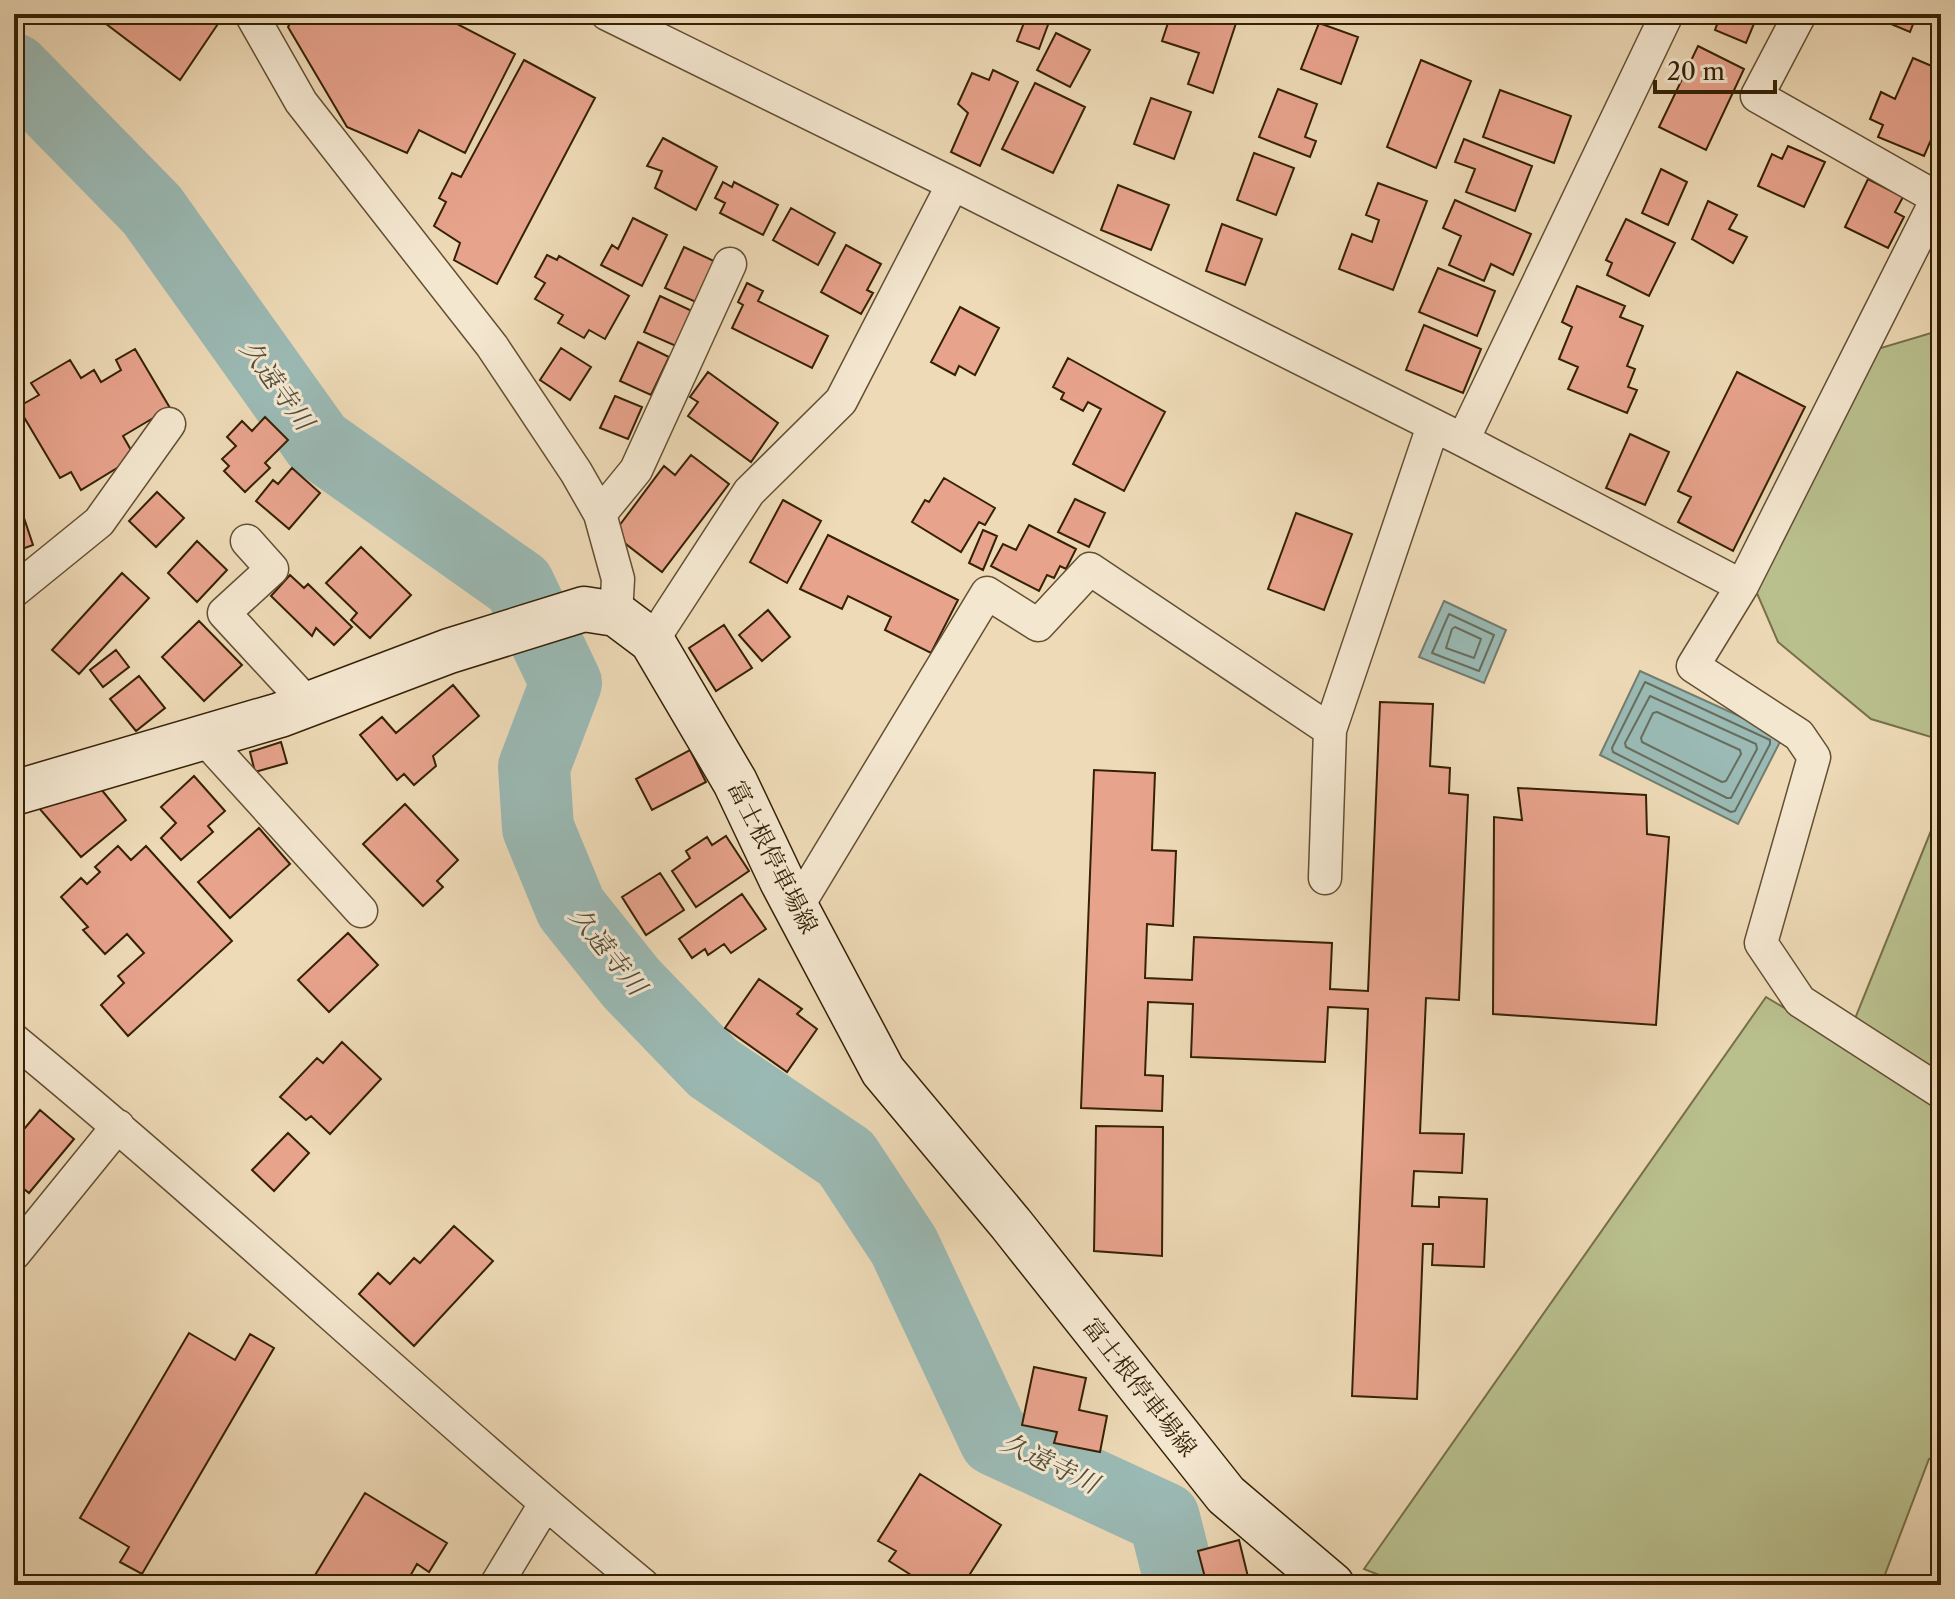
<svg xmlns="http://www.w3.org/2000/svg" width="1955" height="1599" font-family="'Libre Caslon Text','Noto Serif JP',serif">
  <rect width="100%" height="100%" fill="#eedab7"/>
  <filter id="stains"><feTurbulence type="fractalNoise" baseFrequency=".0025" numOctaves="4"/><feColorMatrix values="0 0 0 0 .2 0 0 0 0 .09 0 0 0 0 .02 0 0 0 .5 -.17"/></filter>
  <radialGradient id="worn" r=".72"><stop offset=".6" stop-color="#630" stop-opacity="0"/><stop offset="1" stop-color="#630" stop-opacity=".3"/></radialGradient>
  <path fill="#b9c08e" stroke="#77704a" stroke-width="2" d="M1931 333 1941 338V740L1871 719 1778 642 1756 591 1864 353Z
    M1937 816 1941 818V1079L1852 1026Z
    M1766 997 1941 1102V1458L1929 1459 1881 1585H1404L1364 1569Z"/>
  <path fill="#9bbab5" stroke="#727d6f" stroke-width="2" d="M1444 601 1506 630 1484 683 1419 657Z
    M1640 671 1783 736 1738 824 1600 755Z"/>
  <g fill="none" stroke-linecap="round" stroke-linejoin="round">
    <path stroke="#686e5d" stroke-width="2" d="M1449 614 1494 635 1479 671 1432 653Z
      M1455 627 1481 639 1474 658 1446 648 1452 629Z
      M1645 682 1770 740V744L1735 811 1731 812 1613 752 1612 748Z
      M1650 696 1756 744 1757 749 1731 798H1727L1626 747 1625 743Z
      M1657 712 1740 750 1741 754 1726 781 1722 782 1642 742 1641 738 1653 713Z"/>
    <path stroke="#9bbab5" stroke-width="72" d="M14 69 152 210 318 443 519 585 566 683 534 767 538 828 571 908 631 983 713 1068 846 1158 904 1246 995 1440 1164 1518 1181 1585"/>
  </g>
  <path fill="#e8a38d" stroke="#352105" stroke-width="2" d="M93 14H222L224 15 180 80Z
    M295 14H438L515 54 465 153 419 130 407 153 347 127 288 27Z
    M1010 14H1052L1039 49 1017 41 1025 20Z
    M1171 14H1239L1213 93 1188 84 1199 53 1162 41Z
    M1721 14H1758L1746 43 1715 30Z
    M1867 14H1917L1910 32Z
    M1319 23 1358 37 1341 84 1301 69Z
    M1056 33 1090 50 1070 87 1037 70Z
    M1698 46 1744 69 1706 150 1659 127Z
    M1913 58 1941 70V136L1934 133 1924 156 1878 137 1883 125 1870 119 1881 92 1895 99Z
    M524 60 595 98 497 284 454 260 460 243 434 226 446 202 439 198 452 173 461 177Z
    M1421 60 1471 81 1436 168 1387 147Z
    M993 70 1018 82 980 166 951 152 968 113 958 104 972 73 989 80Z
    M1035 83 1085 107 1053 173 1002 149Z
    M1278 89 1317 104 1305 137 1316 141 1310 157 1259 137Z
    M1500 90 1571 116 1554 163 1483 137Z
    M1151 98 1191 112 1174 159 1134 144Z
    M663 138 717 167 696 210 655 188 662 171 647 166Z
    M1464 139 1532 166 1515 211 1466 192 1475 169 1455 162Z
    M1788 146 1825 162 1804 207 1758 186 1772 154 1782 159Z
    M1254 153 1294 168 1276 215 1237 200Z
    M1661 169 1687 182 1668 225 1642 213Z
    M1868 179 1903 197 1895 212 1904 217 1888 248 1845 227Z
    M723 182 732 187 734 182 778 205 763 235 720 213 725 203 715 198Z
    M1378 183 1427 201 1393 290 1339 269 1352 234 1372 242 1379 220 1366 215Z
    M1118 185 1169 205 1151 250 1101 230Z
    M1455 200 1531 234 1513 275 1491 264 1484 281 1449 265 1461 236 1443 228Z
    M1708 201 1737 215 1729 229 1747 237 1733 263 1692 239Z
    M791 208 835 233 818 265 773 240Z
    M633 218 667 235 642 286 601 265 612 245 618 249Z
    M1626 219 1675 243 1649 296 1607 275 1612 263 1606 260Z
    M1222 224 1262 239 1245 285 1206 271Z
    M846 245 881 264 867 290 873 293 861 314 821 292Z
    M684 247 716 262 698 303 665 288Z
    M547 255 557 260 559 256 629 296 605 339 589 330 584 338 558 323 563 315 535 299 545 283 535 277Z
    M1438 268 1495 291 1477 336 1419 312Z
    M747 283 763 291 758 301 828 336 812 368 732 328 743 305 738 302Z
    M1577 286 1625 306 1620 317 1643 326 1627 366 1635 369 1628 387 1637 390 1627 413 1568 389 1578 367 1559 359 1572 327 1562 322Z
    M660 296 692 311 676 346 644 332Z
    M960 307 999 328 975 375 959 366 955 375 931 362Z
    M1424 325 1481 349 1463 393 1406 370Z
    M638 342 669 357 651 395 620 381Z
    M561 348 591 367 570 400 540 380Z
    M135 349 170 408 123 436 135 457 81 490 71 472 60 478 18 407 39 395 31 383 70 360 81 378 94 370 101 382 121 370 116 360Z
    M1068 358 1165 412 1124 491 1073 464 1101 409 1088 402 1083 411 1061 399 1064 393 1053 387Z
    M708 372 778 423 751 462 688 416 698 402 690 397Z
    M1737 372 1805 407 1733 551 1678 522 1691 497 1678 491Z
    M615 396 642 407 628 439 600 428Z
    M265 417 288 440 265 463 270 468 245 492 224 471 229 466 222 459 236 446 227 437 242 421 252 431Z
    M1630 434 1669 452 1645 505 1606 488Z
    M691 455 729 484 662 572 613 534 664 466 675 475Z
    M292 468 320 493 289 529 256 501 273 480 278 484Z
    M944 478 995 508 985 525 979 522 961 552 912 522 925 500 929 502Z
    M14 488 33 545 14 552Z
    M157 492 184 518 156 547 129 521Z
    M1075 499 1105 513 1089 547 1058 532Z
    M783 500 821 521 787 583 750 562Z
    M1296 513 1352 534 1324 610 1268 589Z
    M1029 525 1076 549 1066 569 1060 566 1054 578 1047 575 1039 591 991 566 1003 544 1016 550Z
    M983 530 997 536 983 570 969 563Z
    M828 535 958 600 931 653 885 630 891 617 848 596 842 609 800 589Z
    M197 541 227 570 197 602 168 573Z
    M361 547 411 595 370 638 351 620 357 613 326 583Z
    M122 573 149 598 79 674 52 650Z
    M290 575 304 588 308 584 352 627 334 645 316 628 312 636 271 596Z
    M768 610 790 637 762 661 739 635Z
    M199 621 242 665 204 701 162 657Z
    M724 625 752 668 716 691 689 648Z
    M116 650 129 667 103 687 90 670Z
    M139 676 165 708 136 731 110 699Z
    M453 685 479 716 433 756 436 766 414 785 404 774 397 780 360 735 382 717 396 733Z
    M1380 702 1433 704 1430 766 1450 768 1449 793 1468 795 1459 1000 1426 998 1420 1133 1464 1134 1462 1173 1414 1171 1412 1206 1439 1207V1197L1487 1199 1484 1267 1432 1265 1433 1244H1423L1417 1399 1352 1396 1368 1009 1328 1007 1325 1062 1191 1057 1193 1004 1148 1002 1145 1075 1163 1076 1162 1111 1081 1108 1094 770 1155 773 1152 850 1176 851 1173 926 1147 924 1145 978 1192 980 1194 937 1332 943 1330 989 1368 991Z
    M281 742 287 763 255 772 250 752Z
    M690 750 706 782 652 810 636 779Z
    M194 776 225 811 208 826 213 832 181 860 161 838 176 823 161 807Z
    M1518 788 1646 795 1647 834 1669 837 1656 1025 1493 1014 1494 817 1522 820Z
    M101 789 126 820 81 857 39 808Z
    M405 804 458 860 437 881 443 887 423 906 363 844Z
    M259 828 290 864 230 918 198 882Z
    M726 836 749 871 696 907 672 871 690 858 686 851 707 837 712 845Z
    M118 846 131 860 146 846 232 941 128 1036 101 1005 124 983 118 976 144 953 127 934 105 954 83 930 88 927 61 897 81 878 87 884 100 872 95 867Z
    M660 873 684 910 646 935 622 897Z
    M742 894 766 929 731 953 724 944 708 955 705 949 692 958 679 939Z
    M348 933 378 965 329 1012 298 980Z
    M759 979 802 1009 797 1014 817 1029 787 1072 725 1028Z
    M342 1042 381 1079 330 1134 311 1116 306 1120 280 1097 317 1058 323 1063Z
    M40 1110 74 1139 29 1193 14 1181V1141Z
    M1096 1126 1163 1127 1162 1256 1094 1251Z
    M288 1133 309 1153 274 1191 252 1170Z
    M454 1226 493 1261 414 1346 359 1294 378 1273 390 1284 414 1258 420 1263Z
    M189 1333 235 1360 250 1334 274 1348 142 1574 120 1562 129 1547 80 1518Z
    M1034 1367 1086 1378 1079 1410 1107 1416 1100 1452 1054 1443 1057 1432 1022 1425Z
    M920 1474 1001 1525 963 1585H927L889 1561 896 1551 878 1541Z
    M365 1493 447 1543 429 1572 417 1564 405 1585H309Z
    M1239 1540 1250 1585H1207L1198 1551Z"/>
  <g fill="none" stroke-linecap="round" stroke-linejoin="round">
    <defs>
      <path id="street" d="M251 14 301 102 492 346 576 472 600 514 618 579 616 614
        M607 14 953 184 1463 440 1742 586
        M1800 14 1757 96 1937 198
        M1941 191 1742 586 1693 666 1799 735 1814 757 1761 943 1800 1001 1941 1092
        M1463 440 1667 14
        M600 514 636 470 730 264
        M247 541 272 569 224 613 309 705
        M14 591 99 522 169 424
        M652 641 749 492 841 401 953 184
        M204 738 361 911
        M1325 878 1330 730 1433 426
        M797 907 987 593 1038 625 1090 569 1330 730
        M14 1040C228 1216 429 1408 643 1585
        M14 1254 118 1126
        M496 1585 545 1504"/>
      <path id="secondary" d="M14 793 280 715 449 651 584 609 616 614 652 641 735 782 782 881 883 1071 1011 1224 1226 1495 1332 1585"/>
    </defs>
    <use href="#street" stroke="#634f32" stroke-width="35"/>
    <use href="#secondary" stroke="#352105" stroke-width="47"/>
    <use href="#street" stroke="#f4e7d0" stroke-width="32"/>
    <use href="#secondary" stroke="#f4e7d0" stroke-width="44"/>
  </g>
  <g text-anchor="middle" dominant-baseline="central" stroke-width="6" stroke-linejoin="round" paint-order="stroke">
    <g font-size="24" fill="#352105" stroke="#f4e7d0">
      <text transform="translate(773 857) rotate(63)">富士根停車場線</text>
      <text transform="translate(1140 1387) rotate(52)">富士根停車場線</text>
    </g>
    <g font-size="26" font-style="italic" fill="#544f3a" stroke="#f4e7d0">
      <text transform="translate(277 385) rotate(54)">久遠寺川</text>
      <text transform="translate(608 951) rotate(51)">久遠寺川</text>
      <text transform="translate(1050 1463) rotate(26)">久遠寺川</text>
    </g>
  </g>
  <rect width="1955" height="1599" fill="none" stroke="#eedab7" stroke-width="48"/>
  <rect x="16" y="16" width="1923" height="1567" fill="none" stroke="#352105" stroke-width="4"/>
  <rect x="24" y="24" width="1907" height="1551" fill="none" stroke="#352105" stroke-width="2"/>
  <path d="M1655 80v12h120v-12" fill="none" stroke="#352105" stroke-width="4"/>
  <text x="1667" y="80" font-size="24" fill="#352105" stroke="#f4e7d0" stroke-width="6" paint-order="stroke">20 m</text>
  <rect width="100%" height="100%" filter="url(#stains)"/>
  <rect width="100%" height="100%" fill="url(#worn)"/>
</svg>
